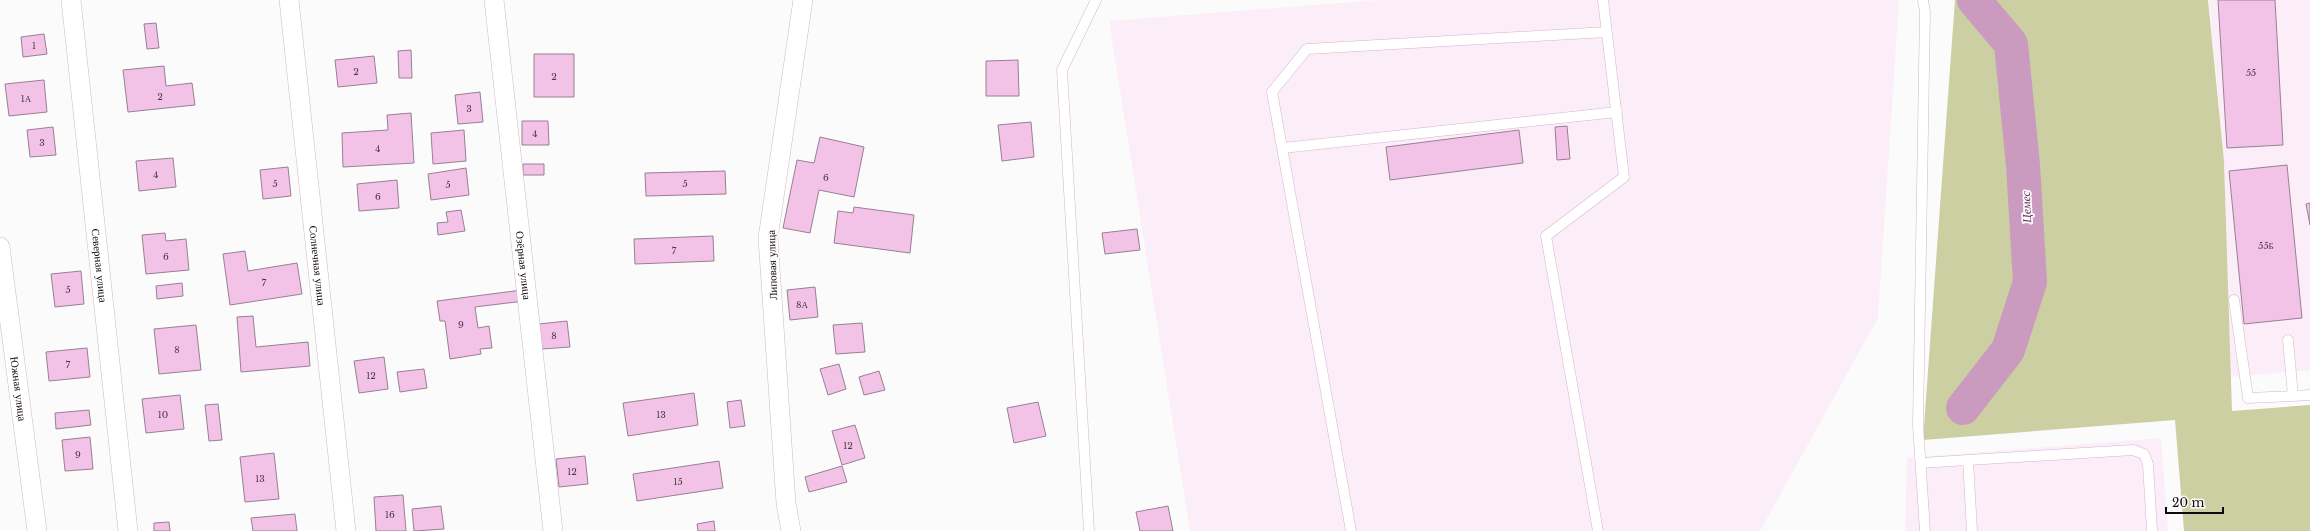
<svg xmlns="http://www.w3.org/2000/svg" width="2310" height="531" font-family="'Libre Baskerville',serif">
  <rect width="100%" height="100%" fill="#fbfbfb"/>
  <path fill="#fceef8" d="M1378 0H1899L1878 318 1760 531H1190L1109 21Z
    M2209 0H2310V370L2231 377 2224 161Z
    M2161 438 2168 531H1905L1907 458Z"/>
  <path fill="#cbcfa2" d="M1955 0H2208L2224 161 2232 411 2310 405V531H2184L2175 420 1923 440Z"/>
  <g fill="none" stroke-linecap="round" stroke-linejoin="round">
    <path stroke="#ca9bbe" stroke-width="34" d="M1963 408 2008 350 2030 282 2023 165 2011 44 1974 0"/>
  </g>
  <path fill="#f3c3e7" stroke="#997f93" d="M2218 0H2275L2283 145 2227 148Z
    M156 23 159 48 147 49 144 24Z
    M44 34 47 54 23 57 21 37Z
    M411 50 412 78H399L398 51Z
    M534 54H574V97H534Z
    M374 56 377 83 338 87 335 60Z
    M1018 60 1019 96H986V61Z
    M164 66 166 86 192 83 195 105 128 112 123 70Z
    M44 80 47 112 9 116 5 84Z
    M480 92 483 122 458 124 455 95Z
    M411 113 414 163 343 167 342 133 388 130 387 115Z
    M522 121H548L549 145H522Z
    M1031 122 1034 157 1002 161 998 125Z
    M1567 126 1570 159 1557 160 1555 127Z
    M53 127 56 155 30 157 27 130Z
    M464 130 466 161 433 164 431 133Z
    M1519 130 1523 163 1390 180 1386 147Z
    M820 137 864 147 854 197 819 190 810 233 783 228 797 160 814 163Z
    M173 158 176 187 139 191 136 161Z
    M523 164H544V175H523Z
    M2287 165 2302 318 2244 324 2229 171Z
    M288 167 291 196 263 199 260 170Z
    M466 168 469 195 431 200 428 174Z
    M725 171 726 194 646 196 645 173Z
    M397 180 399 208 359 211 357 184Z
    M2310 203V225L2306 204Z
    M854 207 914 215 910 253 834 243 838 211 853 213Z
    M461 210 465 231 438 235 437 223 448 222 446 212Z
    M1137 229 1140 250 1105 254 1102 233Z
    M165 233 166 241 186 239 189 270 146 274 142 235Z
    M713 236 714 261 635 264 634 239Z
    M245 251 248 271 297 263 302 294 230 305 223 254Z
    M81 271 84 304 55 307 51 274Z
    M182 283 183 296 157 299 156 286Z
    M815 287 818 317 790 320 787 290Z
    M522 290 524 301 475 307 478 328 489 326 492 348 480 349 481 354 450 359 445 321H440L437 301Z
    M253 316 256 347 308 342 310 366 241 372 237 317Z
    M567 321 570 347 542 349 539 324Z
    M862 323 865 352 836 354 833 325Z
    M196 325 201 370 159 374 154 329Z
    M87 348 90 377 49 381 46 352Z
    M384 357 388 389 359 393 354 361Z
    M839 364 846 389 828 395 820 369Z
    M424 369 427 388 400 392 397 372Z
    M879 371 885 390 864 395 859 377Z
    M694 393 698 425 628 436 623 403Z
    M180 395 184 429 146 433 142 399Z
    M741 400 745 426 730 428 727 402Z
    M1038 402 1046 436 1014 443 1007 408Z
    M218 404 222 440 209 441 205 405Z
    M89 410 91 425 56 429 55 413Z
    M855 425 865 458 842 465 832 431Z
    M90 437 93 469 65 471 62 440Z
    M274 453 279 499 245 502 240 457Z
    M585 456 588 484 559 487 556 459Z
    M719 461 723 488 637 501 633 474Z
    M842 466 847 482 809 492 805 477Z
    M403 495 406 531H376L374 497Z
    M441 506 444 529 414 531 412 509Z
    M1168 506 1173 531H1140L1136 512Z
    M295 514 297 531H253L251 518Z
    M714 521 715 531H698L697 524Z
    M169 522 170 531H154V523Z"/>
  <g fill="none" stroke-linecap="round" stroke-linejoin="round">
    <defs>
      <path id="service" d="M1923 0 1925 12 1918 425 1925 531
        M1283 148 1617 112
        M2234 300 2248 398 2293 396
        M2288 340 2293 396 2310 395
        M1921 463 1968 460
        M1089 531 1062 70 1096 0
        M1351 531 1272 92 1307 49 1607 32
        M1598 531 1546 236 1624 177 1603 0
        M1972 531 1968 460 2133 450 2144 454 2148 464 2152 531"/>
      <g id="minor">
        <path id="s1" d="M71 0 128 531"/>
        <path id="s2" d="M289 0 346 531"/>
        <path id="s3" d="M494 0 553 531"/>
        <path id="s4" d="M0 247 37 531"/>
        <path d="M791 531 786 503 768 238 803 0"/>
      </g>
    </defs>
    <use href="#service" stroke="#d2b6cb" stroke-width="11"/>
    <use href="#minor" stroke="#d2b6cb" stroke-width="20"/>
    <use href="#service" stroke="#fff" stroke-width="10"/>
    <use href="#minor" stroke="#fff" stroke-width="19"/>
  </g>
  <g text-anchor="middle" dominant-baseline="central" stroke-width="3.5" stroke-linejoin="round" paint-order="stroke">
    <g font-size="9" fill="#4a3846">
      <text x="34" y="45">1</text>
      <text x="356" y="71">2</text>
      <text x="2251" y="72">55</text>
      <text x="554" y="76">2</text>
      <text x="160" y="96">2</text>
      <text x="26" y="98">1А</text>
      <text x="469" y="108">3</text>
      <text x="535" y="133">4</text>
      <text x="42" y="142">3</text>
      <text x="378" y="148">4</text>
      <text x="156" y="174">4</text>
      <text x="826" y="177">6</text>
      <text x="275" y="183">5</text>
      <text x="685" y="183">5</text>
      <text x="448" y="184">5</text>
      <text x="378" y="196">6</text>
      <text x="2266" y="245">55Б</text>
      <text x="674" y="250">7</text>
      <text x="166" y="256">6</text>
      <text x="264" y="282">7</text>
      <text x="68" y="289">5</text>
      <text x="802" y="304">8А</text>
      <text x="461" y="324">9</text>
      <text x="554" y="335">8</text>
      <text x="177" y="349">8</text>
      <text x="68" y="364">7</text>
      <text x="371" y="375">12</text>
      <text x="163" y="414">10</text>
      <text x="661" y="414">13</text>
      <text x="848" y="445">12</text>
      <text x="78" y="454">9</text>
      <text x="572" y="471">12</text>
      <text x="260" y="478">13</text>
      <text x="678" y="481">15</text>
      <text x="390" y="514">16</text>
    </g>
    <g font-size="11" fill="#120910" stroke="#fbfbfb">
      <text transform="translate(772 265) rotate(-92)">Липовая улица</text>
      <text stroke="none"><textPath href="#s1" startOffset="267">Северная улица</textPath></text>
      <text stroke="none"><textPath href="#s2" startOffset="267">Солнечная улица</textPath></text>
      <text stroke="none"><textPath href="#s3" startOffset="267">Озёрная улица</textPath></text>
      <text stroke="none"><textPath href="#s4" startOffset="143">Южная улица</textPath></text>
    </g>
    <g font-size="12" font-style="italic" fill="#672e5c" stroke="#fbfbfb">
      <text transform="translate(2026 207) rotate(-93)">Цемес</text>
    </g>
  </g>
  <path d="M2166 507v6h57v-6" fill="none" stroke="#120910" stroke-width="2"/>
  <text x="2172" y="507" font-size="12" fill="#120910" stroke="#fbfbfb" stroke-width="3" paint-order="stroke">20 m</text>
</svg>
